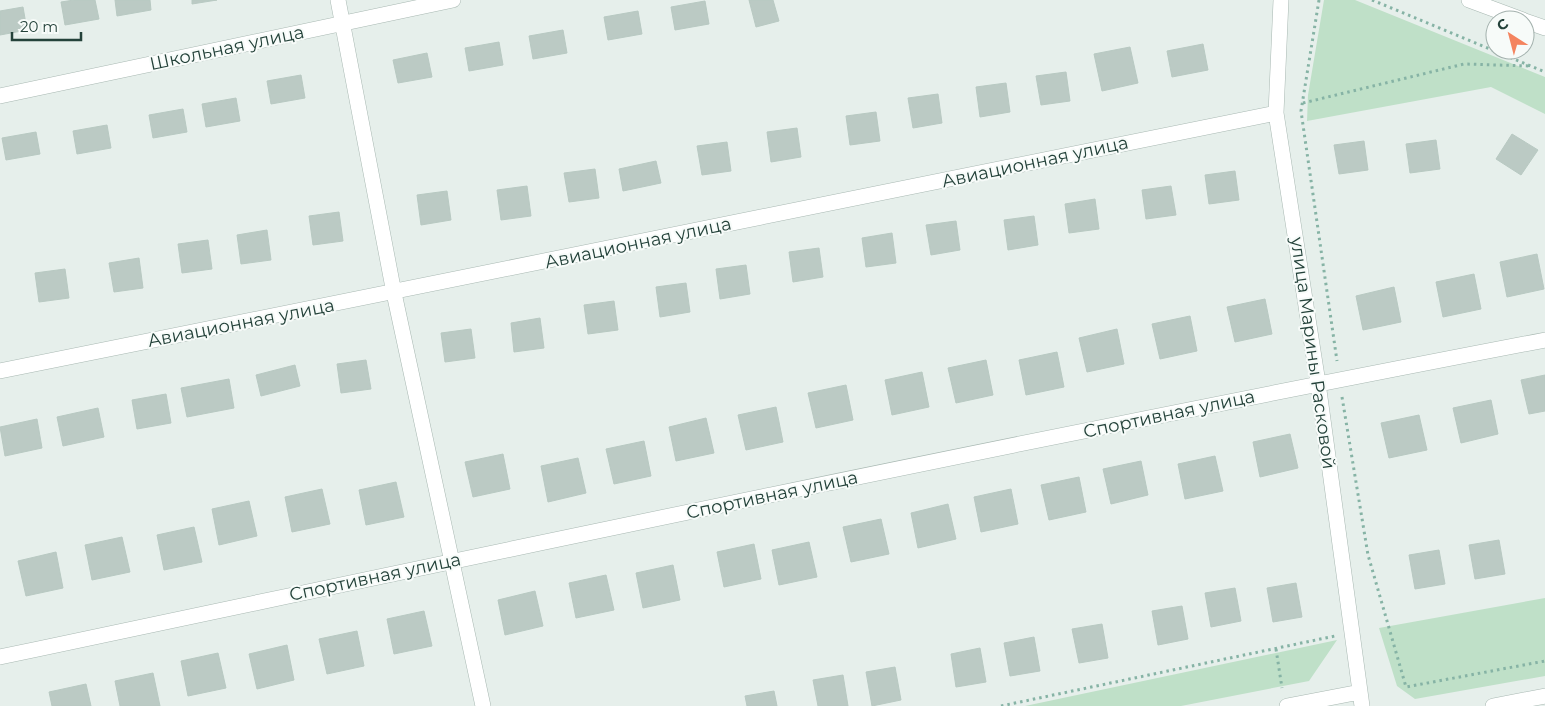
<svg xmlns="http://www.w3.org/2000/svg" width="1545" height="706" font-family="Montserrat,sans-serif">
  <rect width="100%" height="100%" fill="#e6efeb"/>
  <path fill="#bfe0c8" d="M1324 0H1355L1545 77V114L1491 87 1307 121 1308 95Z
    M1545 598V676L1415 699 1397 686 1379 628Z
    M1337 640 1309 681 1181 706H1025Z"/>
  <path fill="#bbcac4" stroke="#b8c9c2" d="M74 0H95L99 19 65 25 61 2Z
    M115 0H150L151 10 117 16Z
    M192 0H217L192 4Z
    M749 0H773L779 21 756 27Z
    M705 1 709 24 675 30 671 7Z
    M23 7 27 30 0 35V11Z
    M638 11 642 34 608 40 604 17Z
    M563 30 567 53 533 59 529 36Z
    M499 42 503 65 469 71 465 48Z
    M1203 44 1208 70 1172 77 1167 51Z
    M1130 47 1138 83 1102 91 1094 54Z
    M427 53 432 77 398 83 393 60Z
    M1066 72 1070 101 1041 105 1036 76Z
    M301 75 305 98 271 104 267 81Z
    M1006 83 1010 112 980 117 976 87Z
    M938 94 942 123 913 128 908 98Z
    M236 98 240 121 206 127 202 104Z
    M183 109 187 132 153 138 149 115Z
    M876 112 880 141 850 145 846 116Z
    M107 125 111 148 77 154 73 131Z
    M797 128 801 157 771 162 767 132Z
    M36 132 40 154 6 160 2 138Z
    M1512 134 1538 150 1521 175 1496 159Z
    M1436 140 1440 169 1410 173 1406 144Z
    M1364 141 1368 170 1339 174 1334 145Z
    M727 142 731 171 702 175 697 146Z
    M656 161 661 183 623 191 619 169Z
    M595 169 599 198 569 202 564 173Z
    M1235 171 1239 200 1209 204 1205 175Z
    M527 186 531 216 501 220 497 190Z
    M1171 186 1176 215 1146 219 1142 190Z
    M447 191 451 220 421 225 417 195Z
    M1095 199 1099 229 1069 233 1065 204Z
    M339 212 343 241 313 245 309 216Z
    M1034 216 1038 245 1008 250 1004 220Z
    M956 221 960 250 931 255 926 225Z
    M267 230 271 260 241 264 237 235Z
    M892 233 896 263 866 267 862 238Z
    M208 240 212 269 182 273 178 244Z
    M819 248 823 277 793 282 789 252Z
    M1537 254 1544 289 1507 297 1500 262Z
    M139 258 143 288 114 292 109 263Z
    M746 265 750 294 720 299 716 269Z
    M65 269 69 298 39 302 35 273Z
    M1474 274 1481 309 1443 317 1436 282Z
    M686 283 690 312 660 317 656 287Z
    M1394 287 1401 322 1363 330 1356 296Z
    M1265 299 1272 334 1235 342 1227 307Z
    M614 301 618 330 588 334 584 305Z
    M1190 316 1197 351 1160 359 1152 324Z
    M540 318 544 348 514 352 511 323Z
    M471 329 475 358 445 362 441 333Z
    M1117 329 1124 364 1087 372 1079 338Z
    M1057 352 1064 387 1026 395 1019 360Z
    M366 360 371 389 341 393 337 364Z
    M986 360 993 395 956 403 948 368Z
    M295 365 300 386 261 396 256 375Z
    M922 372 929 407 892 415 885 380Z
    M1545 375V411L1529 414 1521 380Z
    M229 379 234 408 187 417 181 388Z
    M846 385 853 420 816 428 808 393Z
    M166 394 171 423 137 429 132 400Z
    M1491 400 1498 434 1461 443 1453 408Z
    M776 407 783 442 746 450 738 415Z
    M98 408 104 437 63 446 57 417Z
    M1419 415 1427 450 1389 458 1381 423Z
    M706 418 714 453 676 461 669 427Z
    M37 419 42 448 5 456 0 427Z
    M1290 434 1298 468 1260 477 1253 442Z
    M644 441 651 476 614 484 606 449Z
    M503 454 510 489 473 497 465 462Z
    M1215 456 1223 491 1185 499 1178 464Z
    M578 458 586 493 548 502 541 466Z
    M1141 461 1148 495 1111 504 1103 469Z
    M1079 477 1086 512 1049 520 1041 485Z
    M396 482 404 517 366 525 359 490Z
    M322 489 330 524 292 532 285 497Z
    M1011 489 1018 524 981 532 974 497Z
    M249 501 257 536 219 545 212 509Z
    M948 504 956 539 918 548 911 513Z
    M881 519 889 554 851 562 843 527Z
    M194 527 202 562 164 570 157 535Z
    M122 537 130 572 92 580 85 545Z
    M1499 540 1505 574 1475 579 1469 545Z
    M809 542 817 577 779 585 772 550Z
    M754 544 761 579 724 587 717 552Z
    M1439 550 1445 584 1415 589 1409 555Z
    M56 552 63 588 26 596 18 561Z
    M673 565 680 600 643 608 636 573Z
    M606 575 614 610 576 618 569 583Z
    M1296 583 1302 617 1273 622 1267 588Z
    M1235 588 1241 621 1211 627 1205 593Z
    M535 591 543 626 505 635 498 600Z
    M1182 606 1188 639 1158 645 1152 611Z
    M424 611 432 646 394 654 387 619Z
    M1102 624 1108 658 1079 663 1072 629Z
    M357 631 364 666 327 674 319 639Z
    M1034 637 1040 671 1010 676 1004 643Z
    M287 645 294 680 257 689 249 654Z
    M980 648 986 682 956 687 951 654Z
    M218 653 226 688 188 696 181 661Z
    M895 667 901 700 872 706 866 672Z
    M153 673 160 706H120L115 681Z
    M843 675 848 706H818L813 680Z
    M86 684 91 706H52L49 692Z
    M774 691 777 706H747L745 696Z"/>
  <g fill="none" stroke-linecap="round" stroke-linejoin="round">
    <defs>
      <path id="minor" d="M338 0 394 293 483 706
        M1281 0 1276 113 1318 383 1362 706
        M1469 0 1523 20
        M1525 21 1545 28
        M0 96 453 0
        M0 371 1276 113
        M0 657C514 548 1029 439 1545 340
        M1287 706 1360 692
        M1493 706 1545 696"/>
    </defs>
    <use href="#minor" stroke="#a8b8b2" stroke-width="16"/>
    <path stroke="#86b3a5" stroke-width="3" stroke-dasharray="2.5 4" stroke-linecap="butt" d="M1319 0 1301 111 1337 361
      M1372 0 1545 72
      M1303 103 1464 64 1530 66
      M1342 397 1368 555 1406 687 1545 661
      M1276 649 1282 688
      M1001 706 1335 636"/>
    <use href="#minor" stroke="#fff" stroke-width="15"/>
  </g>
  <g text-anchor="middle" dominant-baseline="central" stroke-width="4" stroke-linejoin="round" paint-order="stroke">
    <g font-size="18" fill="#24423a" stroke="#f7fbf9">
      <text transform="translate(227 48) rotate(-12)">Школьная улица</text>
      <text transform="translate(1035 162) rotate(-12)">Авиационная улица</text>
      <text transform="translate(638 243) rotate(-12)">Авиационная улица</text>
      <text transform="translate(241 323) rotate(-11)">Авиационная улица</text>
      <text transform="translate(1313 353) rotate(82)">улица Марины Расковой</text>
      <text transform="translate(1169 414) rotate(-12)">Спортивная улица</text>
      <text transform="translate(772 495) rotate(-12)">Спортивная улица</text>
      <text transform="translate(375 577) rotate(-12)">Спортивная улица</text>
    </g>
  </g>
  <g transform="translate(1510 35) rotate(324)"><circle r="24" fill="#f7fbf9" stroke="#a3b1ad"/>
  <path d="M0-4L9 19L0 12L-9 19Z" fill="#f4845f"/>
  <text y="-8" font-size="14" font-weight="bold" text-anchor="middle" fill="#24423a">С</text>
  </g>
  <path d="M12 32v8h69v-8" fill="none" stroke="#24423a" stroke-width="2.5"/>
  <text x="20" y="32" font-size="15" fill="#24423a" stroke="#f7fbf9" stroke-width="4" paint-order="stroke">20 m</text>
</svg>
